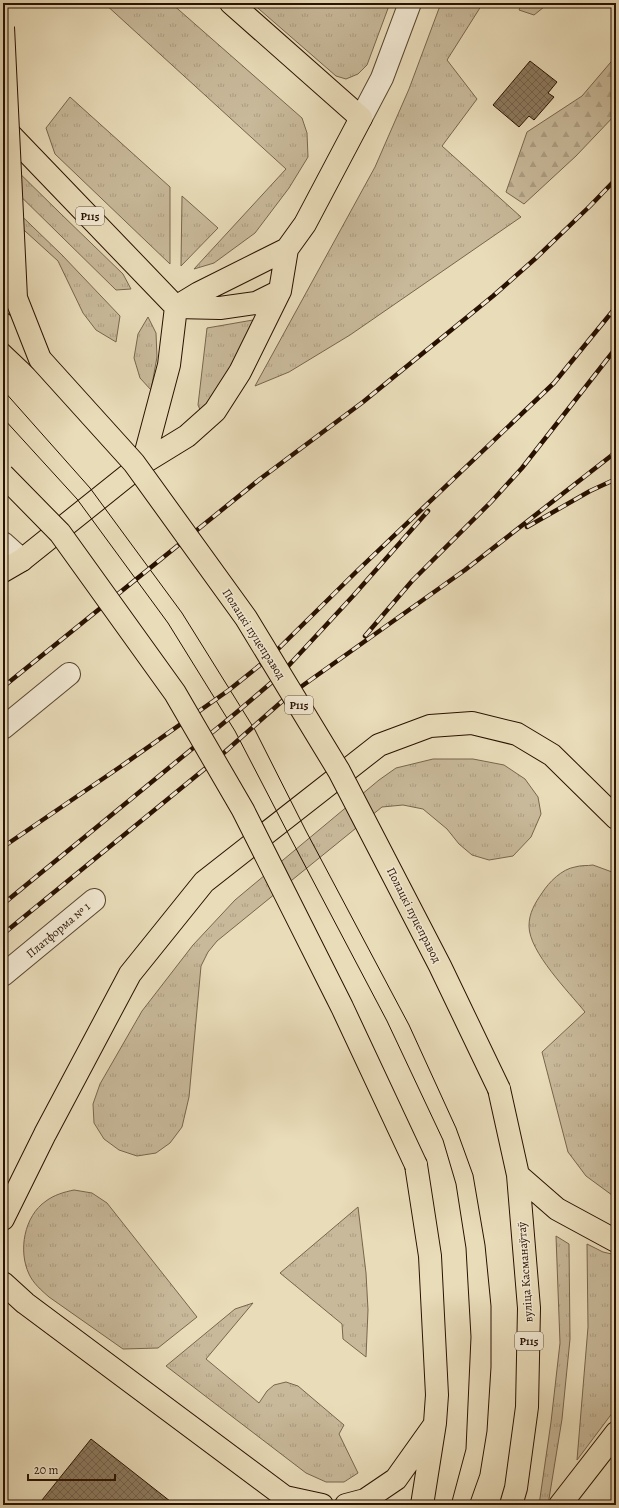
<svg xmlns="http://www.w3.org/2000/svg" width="619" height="1508" font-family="Alegreya,serif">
  <defs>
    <pattern id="grass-tufts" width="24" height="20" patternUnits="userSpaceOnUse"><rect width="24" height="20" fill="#c8b99a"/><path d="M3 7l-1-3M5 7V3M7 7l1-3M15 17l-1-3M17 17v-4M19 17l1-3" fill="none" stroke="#ac9e83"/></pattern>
    <pattern id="forest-firs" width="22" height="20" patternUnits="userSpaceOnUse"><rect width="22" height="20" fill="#c8b99a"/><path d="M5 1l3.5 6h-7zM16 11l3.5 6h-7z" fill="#ac9e83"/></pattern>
    <pattern id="building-cross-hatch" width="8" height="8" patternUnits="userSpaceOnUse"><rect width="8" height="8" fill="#8d7b60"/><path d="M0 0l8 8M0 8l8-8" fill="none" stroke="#73634d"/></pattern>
  </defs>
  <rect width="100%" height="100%" fill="#e9dcb9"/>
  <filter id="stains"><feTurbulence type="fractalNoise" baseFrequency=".005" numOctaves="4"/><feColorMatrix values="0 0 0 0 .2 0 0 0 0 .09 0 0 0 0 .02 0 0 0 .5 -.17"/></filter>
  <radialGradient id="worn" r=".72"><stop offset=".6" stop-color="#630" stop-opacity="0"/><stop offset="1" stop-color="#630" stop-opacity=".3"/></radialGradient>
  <path fill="url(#grass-tufts)" stroke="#78654d" d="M104 3H171L302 118 307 133 308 157 289 188 255 233 214 263 194 269 286 169Z
    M252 3H390L367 65 358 74 346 79 336 76Z
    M441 3H483L447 60 477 99 442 146 521 217 350 335 289 372 255 386 375 167 409 89Z
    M70 97 170 187V264L55 154 46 128Z
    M3 157 60 213 123 274 131 289 116 290 3 179Z
    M182 196 218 228 181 266Z
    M3 198 62 255 120 316 116 342 96 330 83 313 58 261 3 211Z
    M148 317 156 333 157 357 151 390 140 378 134 358 138 334Z
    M253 320 241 349 210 405 201 412 198 405 207 328Z
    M433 759H473L504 765 525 779 538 797 541 814 531 837 513 856 489 860 472 855 459 844 447 829 423 809 403 805 382 807 217 941 208 952 201 966 189 1097 182 1127 170 1143 156 1153 137 1156 119 1150 104 1139 94 1123 93 1104 100 1084 142 1011 193 945 235 900 379 780 396 768Z
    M593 865 612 872 616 874V1198L586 1176 568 1152 542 1052 585 1012C569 992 529 952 529 926 529 913 535 903 542 893 549 882 562 869 575 867 581 865 587 866 593 865Z
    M74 1190 92 1193 107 1203 197 1317 158 1348 123 1349 49 1297C41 1290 33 1283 29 1274 18 1251 24 1216 46 1201 54 1195 64 1192 74 1190Z
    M358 1207 366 1273 368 1310 366 1357 343 1339 342 1324 280 1273Z
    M556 1236 569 1244 570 1339 562 1419 548 1505H539L551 1422 560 1343Z
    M587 1244 603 1252 616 1255V1408L577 1460 588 1327Z
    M253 1303 206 1359 259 1403 267 1391 274 1385 286 1382 298 1386 344 1425 339 1434 358 1473 344 1482H326L306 1473 166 1366 235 1309Z"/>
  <path fill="url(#forest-firs)" stroke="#78654d" d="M522 3H549L534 15 519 10Z
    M616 56V114L576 156 524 204 506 192 527 132 582 96Z"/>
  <path fill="url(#building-cross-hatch)" stroke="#291100" d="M530 61 557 82 548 93 554 97 534 120 529 116 519 127 493 105Z
    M91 1439 175 1505H38Z"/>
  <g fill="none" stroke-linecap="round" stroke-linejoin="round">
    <defs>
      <path id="street" d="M361 118 382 78 410 3
        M3 543 22 560
        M3 728 69 674
        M3 975 94 900"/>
      <path id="primary" d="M3 127 176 307 220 308 256 303 280 291
        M176 307 199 293 287 249 305 224 361 118 231 3
        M3 324 40 359
        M143 463 169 365 176 307
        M3 571 22 560 143 463 187 436 215 411 240 372 280 291 287 249
        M499 1089 518 1175 529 1308 527 1407 516 1488 511 1505
        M416 1165 430 1256 437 1395 435 1423 422 1505
        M518 1175 557 1209 616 1241
        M3 1219 45 1134 130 974 204 882 379 745 430 726 472 723 517 734 552 755 616 818
        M3 1283 25 1303 285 1497 292 1505
        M285 1497 322 1505
        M346 1505 365 1500 396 1479 433 1427
        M560 1505 616 1433"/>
    </defs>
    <use href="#street" stroke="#59442e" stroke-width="24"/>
    <use href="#primary" stroke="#291100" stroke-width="24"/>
    <use href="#street" stroke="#f1e8d2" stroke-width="22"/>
    <use href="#primary" stroke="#e9dcb9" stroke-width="22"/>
    <path stroke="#291100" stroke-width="1" d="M3 390 90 488 182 613 255 730 306 831 409 1025 456 1128 473 1175 485 1245 491 1306V1367L487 1431 480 1474 469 1505
      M3 418 77 499 168 623 235 731 291 839 387 1021 443 1140 456 1184 466 1248 471 1337 466 1449 451 1505"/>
    <defs>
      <path id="rail" d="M527 527 590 491 616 479
        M365 636 412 581 491 502 522 468 616 348
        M3 687 260 479 363 402 493 296 536 258 590 206 616 179
        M3 847 120 767 229 690 270 657 357 571 554 383 616 307
        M3 904 237 712 279 676 353 596 428 511
        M3 934 218 758 288 696 465 570 616 452"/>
    </defs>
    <use href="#rail" stroke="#291100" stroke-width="4.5"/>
    <use href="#rail" stroke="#f1e8d2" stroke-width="3" stroke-dasharray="9" stroke-linecap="butt"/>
    <defs>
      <path id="primary-bridge" d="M3 27 16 298 40 359 134 463 246 618 339 771 440 966 499 1089
        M3 475 60 533 175 693 243 810 342 1007 416 1165"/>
    </defs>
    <use href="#primary-bridge" stroke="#291100" stroke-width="24" stroke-linecap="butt"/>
    <use href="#primary-bridge" stroke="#e9dcb9" stroke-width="22"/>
  </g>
  <g text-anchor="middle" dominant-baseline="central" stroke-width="3" stroke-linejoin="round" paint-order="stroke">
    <g fill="#f1e8d2" stroke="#65523f" stroke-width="1">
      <rect x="76" y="207" width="28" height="18" rx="3"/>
      <rect x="285" y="696" width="28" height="18" rx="3"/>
      <rect x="515" y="1332" width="28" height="18" rx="3"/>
    </g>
    <g font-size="11" font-weight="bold" fill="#291100">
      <text x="90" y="216">Р115</text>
      <text x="299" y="705">Р115</text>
      <text x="529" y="1341">Р115</text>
    </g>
    <g font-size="12" fill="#291100" stroke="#f1e8d2">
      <text transform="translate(254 634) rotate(57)">Полацкі пуцеправод</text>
      <text transform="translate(414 915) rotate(63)">Полацкі пуцеправод</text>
      <text transform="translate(58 930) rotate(-40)">Платформа № 1</text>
      <text transform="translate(525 1272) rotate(-94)">вуліца Касманаўтаў</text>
    </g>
  </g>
  <rect width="619" height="1508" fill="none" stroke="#e9dcb9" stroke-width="16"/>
  <rect x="4" y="4" width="611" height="1500" fill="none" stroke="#291100" stroke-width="2"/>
  <rect x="8" y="8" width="603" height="1492" fill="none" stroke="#291100"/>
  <path d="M28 1474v6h87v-6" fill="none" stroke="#291100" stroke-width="2"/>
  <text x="34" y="1474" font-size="12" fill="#291100" stroke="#f1e8d2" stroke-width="3" paint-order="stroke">20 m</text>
  <rect width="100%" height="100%" filter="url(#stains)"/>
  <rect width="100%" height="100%" fill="url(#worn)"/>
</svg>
